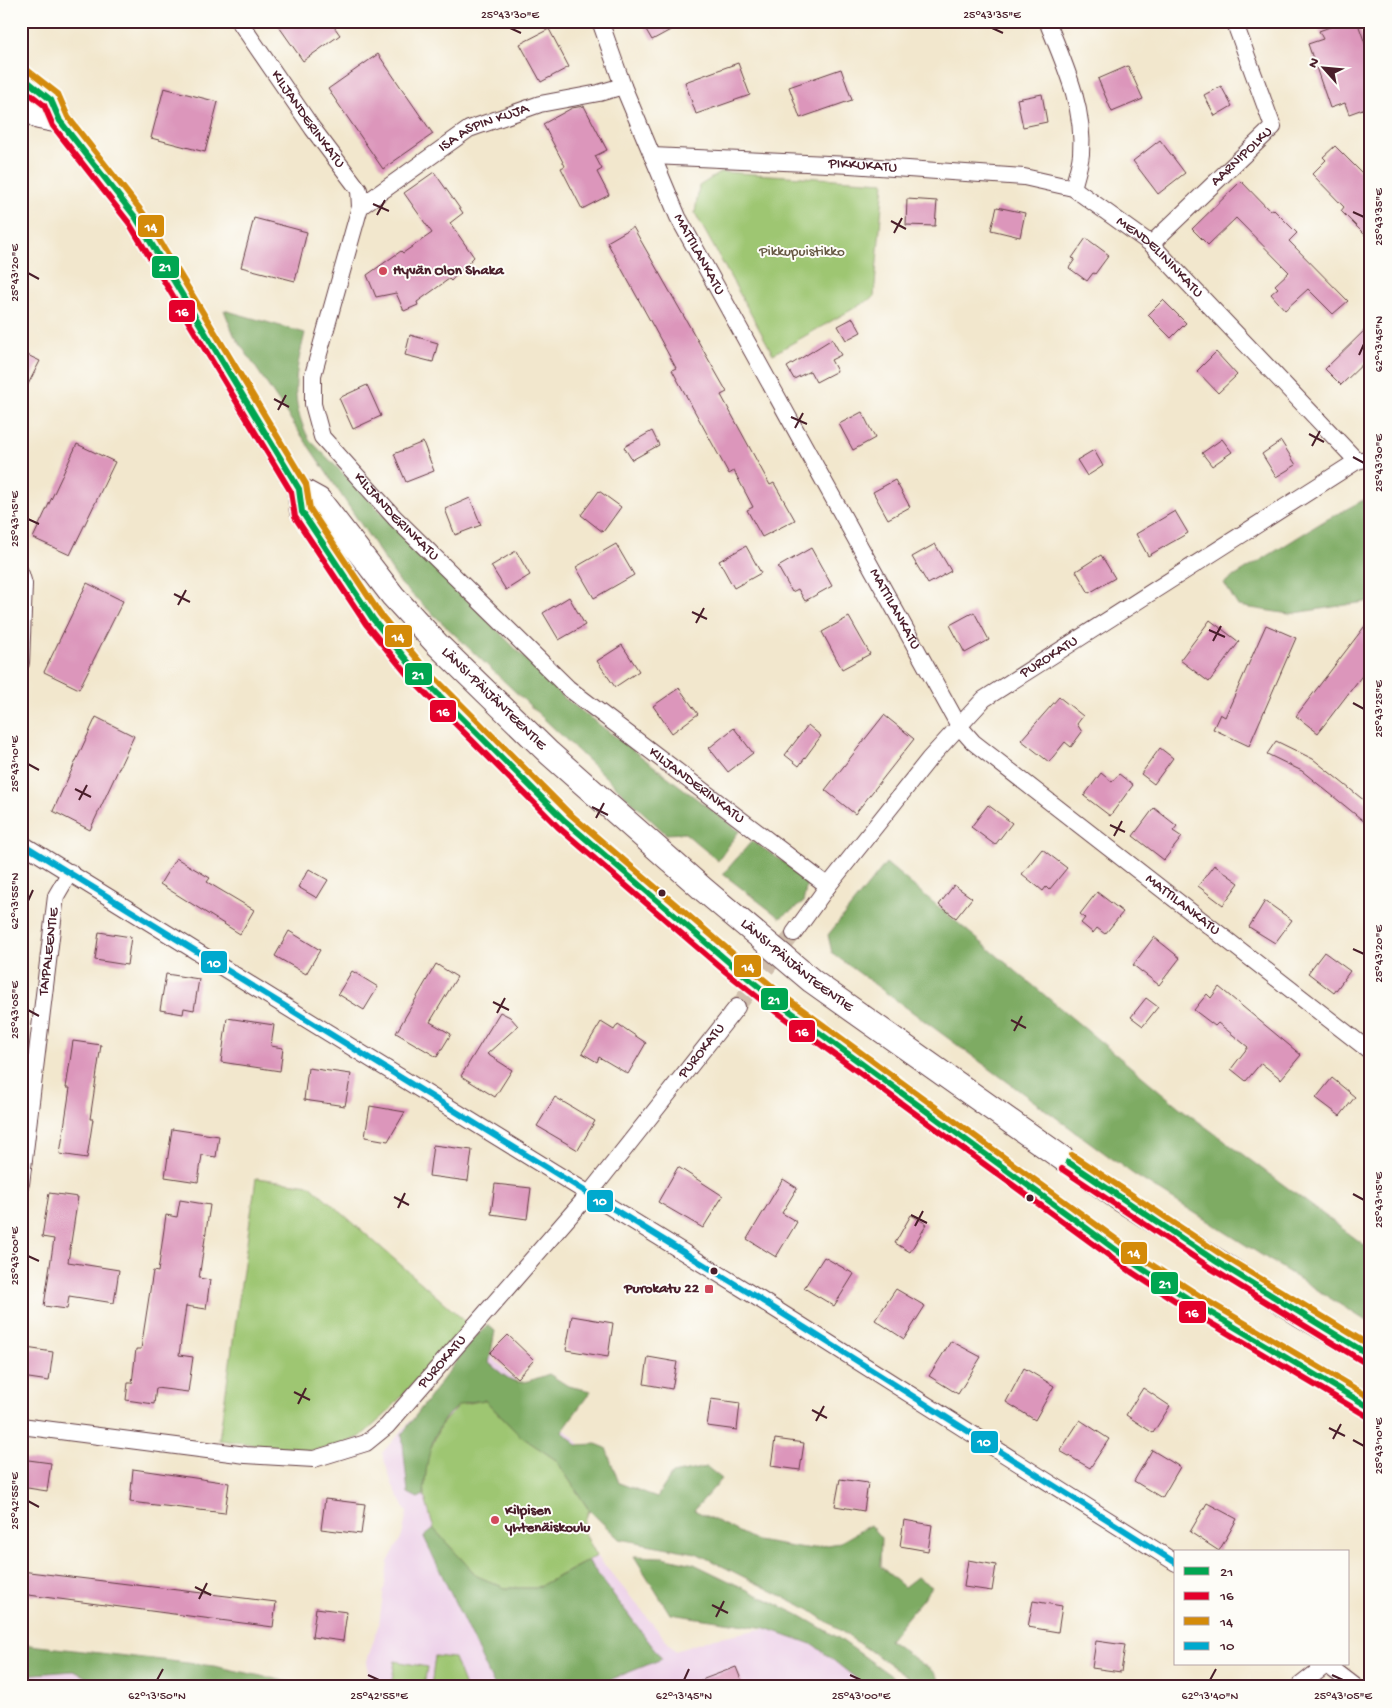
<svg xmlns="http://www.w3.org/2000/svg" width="1392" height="1708" font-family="'Gochi Hand',sans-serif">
  <rect width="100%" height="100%" fill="#fdfcf7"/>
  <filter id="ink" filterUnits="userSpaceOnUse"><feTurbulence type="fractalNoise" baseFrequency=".02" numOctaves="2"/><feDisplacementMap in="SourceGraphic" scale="10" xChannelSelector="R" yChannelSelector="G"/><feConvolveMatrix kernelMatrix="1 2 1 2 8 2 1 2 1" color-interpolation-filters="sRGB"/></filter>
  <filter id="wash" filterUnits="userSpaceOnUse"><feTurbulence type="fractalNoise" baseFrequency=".0096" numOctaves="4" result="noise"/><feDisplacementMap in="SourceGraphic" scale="20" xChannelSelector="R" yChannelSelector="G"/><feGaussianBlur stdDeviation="1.12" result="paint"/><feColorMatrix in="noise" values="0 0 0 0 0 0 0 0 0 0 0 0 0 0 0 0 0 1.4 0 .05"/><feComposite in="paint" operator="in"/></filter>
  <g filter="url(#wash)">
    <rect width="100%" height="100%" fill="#f2e7cd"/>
    <path fill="#edd1e9" d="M479 1344 619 1483 589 1510 582 1529 597 1556 675 1651 715 1638 766 1628 814 1645 867 1687H369L367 1661 379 1623 388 1562 402 1536 407 1512 392 1484 382 1453Z
      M74 1671 105 1687H21V1675Z"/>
    <path fill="#9ec672" stroke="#74724e" d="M721 172 884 182 874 297 773 354 695 213 699 186Z
      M256 1178 310 1185 467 1323 385 1415 360 1437 337 1446 308 1451 219 1440Z
      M485 1400 519 1435 556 1460 589 1510 582 1529 597 1556 536 1588H505L477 1576 434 1529 424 1495 427 1458 440 1426 459 1405Z
      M435 1656 454 1658 465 1687H431Z
      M395 1661 427 1667 424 1687H391Z"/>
    <path fill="#7eab64" stroke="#646548" d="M224 310 305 333C295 374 289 400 309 439L563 697 739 831 718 861 685 833 666 834 401 584 234 335Z
      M1371 496V601L1289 614 1238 606 1224 583 1324 521Z
      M752 841 808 878 803 903 780 918 723 874Z
      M886 863 1179 1107 1371 1250V1324L1133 1174 832 953 828 935Z
      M488 1325 495 1331 489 1363C516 1386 516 1386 549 1374L568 1386 591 1391 562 1431 577 1445 596 1444 606 1448 619 1483 657 1497 672 1474 707 1467 722 1479 694 1510 757 1541 805 1549 839 1543 870 1525 881 1538 880 1566 904 1587 917 1577 932 1587 889 1640 935 1673 944 1687H923L810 1610 696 1553 619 1539 589 1510 556 1460 519 1435 485 1400C477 1401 465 1402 458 1406 430 1426 426 1464 424 1495L418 1498 408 1493 402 1434 473 1339Z
      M434 1529 477 1576 505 1588H536L588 1561 662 1659 592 1687H495L424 1537Z
      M634 1556 663 1557 694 1564 799 1615 837 1637 907 1687H867L814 1645 766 1628 670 1614Z
      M21 1644 214 1666 313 1687H105L74 1671 21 1675Z"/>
    <g id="blocks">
      <path fill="#dc96bb" d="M275 21H330L340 35 303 61Z
        M641 21H687L652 40Z
        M1346 21H1357L1371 60V106L1349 114 1345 103 1330 108 1308 44 1323 39 1319 31Z
        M549 29 569 67 541 82 520 44Z
        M378 54 433 134 383 169 328 89Z
        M738 63 750 95 696 114 685 82Z
        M1128 66 1143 99 1112 112 1098 79Z
        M841 69 852 100 800 118 789 87Z
        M1221 86 1232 106 1215 116 1204 95Z
        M164 88 218 102 205 152 151 138Z
        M1042 94 1047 122 1023 127 1017 99Z
        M584 106 607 150 595 156 602 169 597 172 609 195 582 209 561 168 565 166 543 124 572 108Z
        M1160 140 1185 173 1158 194 1133 161Z
        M1335 146 1371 182V241L1341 211 1344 207 1312 174 1326 160 1323 157Z
        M434 172 463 213 450 223 474 257 451 281 449 279 417 302 418 305 404 311 396 293 376 297 367 275 401 251 403 253 432 233 404 193Z
        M1241 181 1270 211 1273 209 1297 233 1289 241 1348 301 1333 314 1308 289 1285 310 1271 294 1278 288 1275 285 1289 272 1236 218 1208 245 1192 229Z
        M907 199 937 201 935 226 906 225Z
        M997 207 1025 213 1020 237 991 230Z
        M254 218 307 232 295 281 241 267Z
        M633 227 727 392 721 395 770 485 774 483 795 520 762 537 747 510 753 507 734 471 729 474 672 370 676 368 607 242Z
        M1086 238 1109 255 1095 274 1093 273 1087 281 1069 268 1075 259 1072 258Z
        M1163 300 1186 323 1171 338 1148 315Z
        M853 318 861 332 846 340 838 326Z
        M1371 324V356L1341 385 1325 369Z
        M410 335 438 343 433 362 405 355Z
        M832 339 841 355 831 360 837 371 816 382 810 371 794 379 787 367Z
        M21 352 40 361 21 398Z
        M1216 352 1237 375 1218 393 1197 371Z
        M367 385 381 416 353 429 339 398Z
        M862 412 875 438 853 450 839 424Z
        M652 431 659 445 632 460 624 447Z
        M1222 439 1232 452 1212 466 1202 453Z
        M1281 441 1296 465 1276 477 1262 454Z
        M423 442 434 471 406 482 394 454Z
        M77 444 115 462 70 555 33 538Z
        M1094 450 1103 466 1087 476 1077 460Z
        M895 480 910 507 888 519 873 492Z
        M599 491 621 507 603 532 581 515Z
        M470 498 481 525 455 535 445 509Z
        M1175 511 1188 533 1148 556 1136 534Z
        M616 544 634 575 594 598 576 567Z
        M935 544 951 571 928 584 912 557Z
        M746 546 761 573 734 588 719 561Z
        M811 548 832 586 805 601 798 589 792 592 778 567Z
        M516 551 530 575 506 590 491 566Z
        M1101 555 1115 578 1089 593 1076 571Z
        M87 583 123 601 79 689 44 672Z
        M569 597 585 625 559 640 543 613Z
        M974 612 989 640 965 653 950 625Z
        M849 617 870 654 842 669 822 632Z
        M1371 618V664L1318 733 1296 716Z
        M1210 620 1239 642 1209 682 1180 660Z
        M1266 625 1296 638 1249 746 1213 729 1220 714 1225 717Z
        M622 645 639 671 615 687 597 661Z
        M679 688 698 714 672 733 653 706Z
        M1059 697 1083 716 1077 724 1082 732 1071 747 1065 742 1049 762 1021 740Z
        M884 715 914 739 855 814 825 790Z
        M96 717 134 736 90 830 53 811Z
        M808 725 821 736 799 766 785 755Z
        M734 728 753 753 728 772 709 748Z
        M1276 741 1313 759 1371 806V827L1302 771 1267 754Z
        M1160 748 1173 758 1154 784 1141 774Z
        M1101 773 1112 782 1119 774 1133 785 1110 816 1084 796Z
        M988 805 1012 823 995 845 971 827Z
        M1154 808 1177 826 1173 831 1182 837 1164 860 1133 836Z
        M1042 849 1067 868 1049 890 1046 887 1043 891 1022 874Z
        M176 858 210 878 207 882 254 910 240 934 160 884Z
        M1214 865 1239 883 1223 905 1198 886Z
        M309 869 328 880 317 898 298 887Z
        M954 885 972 898 956 918 939 905Z
        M1097 892 1123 912 1105 934 1097 928 1093 933 1081 923 1085 918 1080 914Z
        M1265 901 1292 920 1275 943 1249 927Z
        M289 931 320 950 306 974 275 956Z
        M99 932 131 937 127 965 95 960Z
        M1154 937 1180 958 1159 985 1133 965Z
        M1324 952 1350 971 1334 993 1308 973Z
        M436 964 457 977 430 1022 451 1034 437 1057 396 1033Z
        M352 971 378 987 364 1010 338 994Z
        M166 974 199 979 194 1010 184 1008 183 1014 160 1010Z
        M1219 987 1301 1055 1281 1079 1261 1063 1246 1081 1231 1069 1248 1047 1218 1023 1215 1026 1194 1010 1207 994 1211 998Z
        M1146 998 1158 1007 1143 1026 1131 1017Z
        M500 1012 510 1017 518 1026 487 1054 512 1070 495 1097 461 1076Z
        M227 1018 274 1025 271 1046 283 1048 280 1071 221 1062Z
        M601 1022 614 1030 618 1024 646 1043 628 1074 599 1057 597 1062 582 1053Z
        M73 1041 101 1045 90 1119H93L87 1158 60 1154 70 1088H66Z
        M308 1068 351 1074 345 1106 304 1100Z
        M1332 1078 1355 1097 1340 1116 1316 1098Z
        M555 1097 595 1121 578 1150 537 1126Z
        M370 1106 405 1112 388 1141 365 1137Z
        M172 1129 219 1136 216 1157 202 1155 198 1182 165 1177Z
        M433 1145 472 1150 468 1181 429 1176Z
        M678 1167 723 1196 703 1228 658 1202Z
        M783 1179 797 1188 782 1213 797 1222 776 1257 747 1239Z
        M495 1184 531 1188 527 1219 491 1214Z
        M49 1193 78 1197 68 1262 119 1270 114 1303 69 1296 67 1309 44 1306 54 1239 42 1237Z
        M180 1200 210 1205 199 1278 210 1280 206 1309 186 1306 179 1355 193 1357 188 1392 156 1388 154 1404 126 1400 128 1383H132L136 1349H141L153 1271 158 1272 166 1215 177 1217Z
        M911 1215 927 1224 910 1252 895 1243Z
        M824 1257 854 1274 834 1306 804 1288Z
        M896 1289 925 1306 904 1339 875 1320Z
        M572 1316 613 1323 608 1357 566 1350Z
        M508 1335 534 1360 517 1378 490 1353Z
        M951 1341 981 1357 958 1394 929 1376Z
        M26 1348 53 1352 49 1381 22 1377Z
        M648 1357 677 1362 672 1389 644 1384Z
        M1024 1368 1054 1386 1035 1420 1006 1402Z
        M1143 1388 1170 1406 1153 1433 1126 1415Z
        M711 1399 740 1403 737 1430 707 1426Z
        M1080 1420 1109 1439 1090 1468 1060 1451Z
        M775 1439 804 1443 800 1470 771 1466Z
        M1152 1450 1180 1467 1162 1498 1134 1481Z
        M21 1459 51 1463 47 1491 21 1487Z
        M133 1469 229 1483 225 1513 130 1502Z
        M840 1479 868 1483 864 1511 835 1506Z
        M325 1499 365 1504 361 1534 321 1529Z
        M1207 1503 1237 1519 1219 1551 1190 1532Z
        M904 1520 932 1525 928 1551 900 1546Z
        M968 1560 996 1565 992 1591 964 1587Z
        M21 1571 276 1602 273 1627 21 1594Z
        M1033 1601 1062 1606 1058 1632 1028 1627Z
        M316 1608 347 1612 343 1641 312 1637Z
        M1096 1641 1125 1645 1121 1672 1092 1668Z
        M736 1667 744 1687H688V1685Z"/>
    </g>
  </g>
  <g filter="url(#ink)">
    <use href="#blocks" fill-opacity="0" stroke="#633d43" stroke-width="1"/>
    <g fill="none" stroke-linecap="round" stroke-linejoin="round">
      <path stroke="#d0bfad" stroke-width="16" stroke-dasharray="16 8" stroke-linecap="butt" d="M737 1007 794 933"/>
      <defs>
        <g id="street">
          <path id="s1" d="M239 21 313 129 359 190 360 207 313 375V404L322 437 395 518 568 688 828 886"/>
          <path id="s2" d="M600 21 623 86 678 217 959 726 973 742 1371 1052"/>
          <path d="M1047 21C1064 63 1085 108 1081 154 1080 165 1076 177 1073 188"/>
          <path id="s3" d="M652 156 850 165 1024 177 1073 188 1151 244 1357 461"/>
          <path id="s4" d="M360 207 469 129 540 104 599 93 623 86"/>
          <path id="s5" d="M1151 244 1273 127 1234 21"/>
          <path d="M21 574 24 584 21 663"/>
          <path d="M21 843 761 1300 1176 1563"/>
          <path id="s6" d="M794 933 828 886 929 759 984 699 1357 461 1371 458"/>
          <path id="s7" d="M21 1184 56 896 70 872"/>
          <path id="s8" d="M21 1426 246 1455 314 1459 366 1443 387 1426 589 1194 737 1007"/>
          <path d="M1326 1664 1356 1687"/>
          <path d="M1298 1687 1326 1665"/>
        </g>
        <g id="secondary">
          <path d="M21 76 51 100 60 121 136 218 299 489 302 512 373 619 417 673 564 820 732 965 780 1004 1138 1266 1201 1307 1371 1408"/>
          <path d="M21 104 39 117 60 121"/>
          <path id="s9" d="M299 489 319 500 393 596 437 644 549 753 704 890 812 981 1117 1197 1300 1314 1371 1356"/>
        </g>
      </defs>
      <use href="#street" stroke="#633d43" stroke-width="18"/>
      <use href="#secondary" stroke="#633d43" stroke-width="26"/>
      <use href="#street" stroke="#fff" stroke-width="16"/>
      <use href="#secondary" stroke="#fff" stroke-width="24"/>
      <defs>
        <path id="bus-1" d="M21 76 51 100 60 121 136 218 299 489 302 512 373 619 417 673 564 820 732 965 780 1004 1138 1266 1201 1307 1371 1408
          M1068 1162 1217 1262 1371 1356"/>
        <path id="bus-2" d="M21 87 44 105 53 126 129 223 291 492 295 517 366 624 411 679 558 827 726 972 775 1011 1133 1273 1197 1315 1367 1416
          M1062 1169 1212 1269 1367 1364"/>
        <path id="bus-3" d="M26 69 58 94 68 117 143 213 306 484 310 509 380 614 424 667 570 814 738 958 785 997 1143 1259 1206 1300 1371 1398
          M1072 1155 1222 1255 1371 1346"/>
        <path id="bus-4" d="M21 843 761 1300 1176 1563"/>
      </defs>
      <use href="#bus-1" stroke="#fdfcf7" stroke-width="10"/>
      <use href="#bus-2" stroke="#fdfcf7" stroke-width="10"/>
      <use href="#bus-3" stroke="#fdfcf7" stroke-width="10"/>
      <use href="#bus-4" stroke="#fdfcf7" stroke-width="10"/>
      <use href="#bus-1" stroke="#00a651" stroke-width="6"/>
      <use href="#bus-2" stroke="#e4002b" stroke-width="6"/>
      <use href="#bus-3" stroke="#d48b09" stroke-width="6"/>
      <use href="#bus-4" stroke="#00a9ce" stroke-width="6"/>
    </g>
  </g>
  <path fill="none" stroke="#4a1f2b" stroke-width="2" d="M510 28 521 33M992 28 1003 33M373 204 389 211M1353 212 1364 217M377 215 385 200M891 221 906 229M894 233 902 218M28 273 39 279M1359 355 1364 344M274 399 289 407M278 410 286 395M791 417 807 424M795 428 803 413M1309 434 1324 442M1312 446 1320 431M1353 457 1364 463M28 519 39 524M174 594 190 602M178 605 186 590M692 612 707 619M696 623 704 608M1209 630 1225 637M1213 641 1221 626M1353 703 1364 709M28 764 39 770M75 789 91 797M79 800 87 785M592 807 608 815M596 818 604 803M1110 825 1125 832M1114 836 1122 821M28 901 33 890M1353 949 1364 954M493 1002 509 1010M28 1010 39 1016M497 1013 505 998M1011 1020 1026 1028M1014 1031 1022 1016M1353 1194 1364 1200M394 1197 409 1205M398 1208 405 1193M911 1215 927 1223M915 1226 923 1211M28 1256 39 1261M294 1392 310 1400M298 1404 306 1388M812 1410 827 1418M816 1421 824 1406M1329 1428 1345 1436M1333 1439 1341 1424M1353 1440 1364 1446M28 1501 39 1507M195 1587 211 1595M199 1599 207 1583M712 1605 728 1613M716 1617 724 1601M368 1675 379 1680M850 1675 861 1680M1332 1675 1343 1680M157 1680 163 1669M684 1680 689 1669M1210 1680 1216 1669"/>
  <g fill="#d1495b" stroke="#fdfcf7" stroke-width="2">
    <circle cx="383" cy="271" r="5"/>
    <rect x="704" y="1284" width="10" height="10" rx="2.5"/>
    <circle cx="495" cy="1520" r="5"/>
  </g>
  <g fill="#4a1f2b" stroke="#fdfcf7" stroke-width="2">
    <circle cx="662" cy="893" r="4.5"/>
    <circle cx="1030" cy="1198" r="4.5"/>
    <circle cx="714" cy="1271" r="4.5"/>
  </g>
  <g text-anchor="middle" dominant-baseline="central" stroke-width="4" stroke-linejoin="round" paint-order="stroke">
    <g font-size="15" fill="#4a1f2b" stroke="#fdfcf7">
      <text stroke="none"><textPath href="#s1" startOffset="120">KILJANDERINKATU</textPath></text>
      <text stroke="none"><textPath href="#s4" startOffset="148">ISA ASPIN KUJA</textPath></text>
      <text stroke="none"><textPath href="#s5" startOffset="126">AARNIPOLKU</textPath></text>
      <text stroke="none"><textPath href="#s3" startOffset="211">PIKKUKATU</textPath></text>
      <text stroke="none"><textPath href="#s2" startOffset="254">MATTILANKATU</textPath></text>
      <text stroke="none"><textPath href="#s3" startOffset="534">MENDELININKATU</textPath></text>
      <text stroke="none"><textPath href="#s1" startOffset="571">KILJANDERINKATU</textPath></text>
      <text stroke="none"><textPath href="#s2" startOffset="659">MATTILANKATU</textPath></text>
      <text stroke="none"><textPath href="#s6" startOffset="379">PUROKATU</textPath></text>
      <text stroke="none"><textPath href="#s9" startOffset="288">LÄNSI-PÄIJÄNTEENTIE</textPath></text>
      <text stroke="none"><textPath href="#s1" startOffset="975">KILJANDERINKATU</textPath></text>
      <text stroke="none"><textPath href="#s2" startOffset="1079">MATTILANKATU</textPath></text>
      <text stroke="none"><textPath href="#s7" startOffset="234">TAIPALEENTIE</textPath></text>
      <text stroke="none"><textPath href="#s9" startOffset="692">LÄNSI-PÄIJÄNTEENTIE</textPath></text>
      <text stroke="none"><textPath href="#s8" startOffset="866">PUROKATU</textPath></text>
      <text stroke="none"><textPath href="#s8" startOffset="461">PUROKATU</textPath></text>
    </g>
    <g font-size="15" fill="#675944" stroke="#fdfcf7">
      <text x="802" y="252">Pikkupuistikko</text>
    </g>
    <g font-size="15" font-weight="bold" fill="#4a1f2b" stroke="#fdfcf7" text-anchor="start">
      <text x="393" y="271">Hyvän Olon Shaka</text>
      <text x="699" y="1289" text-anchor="end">Purokatu 22</text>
      <text x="505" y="1511">Kilpisen<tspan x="505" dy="17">yhtenäiskoulu</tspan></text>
    </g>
  </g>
  <g stroke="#fdfcf7" stroke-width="2">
    <rect x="137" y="214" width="28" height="24" rx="5" fill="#d48b09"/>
    <rect x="151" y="255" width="29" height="24" rx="5" fill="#00a651"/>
    <rect x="168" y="299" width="28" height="24" rx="5" fill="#e4002b"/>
    <rect x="384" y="624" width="29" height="24" rx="5" fill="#d48b09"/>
    <rect x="404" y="662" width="29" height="24" rx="5" fill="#00a651"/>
    <rect x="429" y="699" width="28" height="24" rx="5" fill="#e4002b"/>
    <rect x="200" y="950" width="28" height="24" rx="5" fill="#00a9ce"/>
    <rect x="733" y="954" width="29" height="24" rx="5" fill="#d48b09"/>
    <rect x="760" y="987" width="29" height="24" rx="5" fill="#00a651"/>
    <rect x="788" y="1019" width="28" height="24" rx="5" fill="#e4002b"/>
    <rect x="586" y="1189" width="28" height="24" rx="5" fill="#00a9ce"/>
    <rect x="1120" y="1241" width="28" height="24" rx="5" fill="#d48b09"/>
    <rect x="1150" y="1271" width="29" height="24" rx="5" fill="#00a651"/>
    <rect x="1178" y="1300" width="29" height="24" rx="5" fill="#e4002b"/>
    <rect x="970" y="1430" width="29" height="24" rx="5" fill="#00a9ce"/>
  </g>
  <g font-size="14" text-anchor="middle" font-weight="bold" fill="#fff">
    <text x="151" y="231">14</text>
    <text x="165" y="271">21</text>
    <text x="182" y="316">16</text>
    <text x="398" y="641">14</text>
    <text x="418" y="679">21</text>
    <text x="443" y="716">16</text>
    <text x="214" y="967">10</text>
    <text x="748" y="971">14</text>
    <text x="774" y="1004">21</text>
    <text x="802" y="1036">16</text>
    <text x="600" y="1205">10</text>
    <text x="1134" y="1257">14</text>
    <text x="1165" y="1288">21</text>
    <text x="1192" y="1317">16</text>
    <text x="984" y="1446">10</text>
  </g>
  <rect width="1392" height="1708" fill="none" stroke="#fdfcf7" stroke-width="55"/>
  <rect x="1174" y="1550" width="175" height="115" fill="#fdfcf7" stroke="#b5a4a5"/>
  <rect x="1184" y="1567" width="25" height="8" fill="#00a651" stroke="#b5a4a5"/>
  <text x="1220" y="1576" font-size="15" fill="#4a1f2b">21</text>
  <rect x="1184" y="1592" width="25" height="8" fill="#e4002b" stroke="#b5a4a5"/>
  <text x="1220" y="1600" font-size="15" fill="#4a1f2b">16</text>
  <rect x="1184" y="1617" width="25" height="8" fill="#d48b09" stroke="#b5a4a5"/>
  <text x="1220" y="1626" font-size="15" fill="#4a1f2b">14</text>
  <rect x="1184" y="1642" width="25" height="8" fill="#00a9ce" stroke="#b5a4a5"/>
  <text x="1220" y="1650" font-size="15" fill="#4a1f2b">10</text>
  <g transform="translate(1324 68) rotate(297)" stroke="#fdfcf7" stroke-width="4" paint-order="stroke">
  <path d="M0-4L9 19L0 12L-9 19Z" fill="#4a1f2b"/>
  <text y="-8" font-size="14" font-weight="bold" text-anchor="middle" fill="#4a1f2b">N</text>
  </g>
  <rect x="28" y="28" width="1336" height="1652" fill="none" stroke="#4a1f2b" stroke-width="2"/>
  <g font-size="12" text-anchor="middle" fill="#4a1f2b">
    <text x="510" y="18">25°43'30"E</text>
    <text x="992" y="18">25°43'35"E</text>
    <text transform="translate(1378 217) rotate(-90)" y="4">25°43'35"E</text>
    <text transform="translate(14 273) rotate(-90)" y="4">25°43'20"E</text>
    <text transform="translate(1378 344) rotate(-90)" y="4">62°13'45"N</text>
    <text transform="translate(1378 463) rotate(-90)" y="4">25°43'30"E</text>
    <text transform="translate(14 519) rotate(-90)" y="4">25°43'15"E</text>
    <text transform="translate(1378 709) rotate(-90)" y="4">25°43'25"E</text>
    <text transform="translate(14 764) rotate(-90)" y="4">25°43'10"E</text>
    <text transform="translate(14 901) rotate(-90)" y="4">62°13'55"N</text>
    <text transform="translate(1378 954) rotate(-90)" y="4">25°43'20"E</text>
    <text transform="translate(14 1010) rotate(-90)" y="4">25°43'05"E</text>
    <text transform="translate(1378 1200) rotate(-90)" y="4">25°43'15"E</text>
    <text transform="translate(14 1256) rotate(-90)" y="4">25°43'00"E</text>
    <text transform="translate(1378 1446) rotate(-90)" y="4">25°43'10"E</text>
    <text transform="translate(14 1501) rotate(-90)" y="4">25°42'55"E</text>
    <text x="157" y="1699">62°13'50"N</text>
    <text x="379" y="1699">25°42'55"E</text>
    <text x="684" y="1699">62°13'45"N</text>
    <text x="861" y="1699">25°43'00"E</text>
    <text x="1210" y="1699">62°13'40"N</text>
    <text x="1343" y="1699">25°43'05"E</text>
  </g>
</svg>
